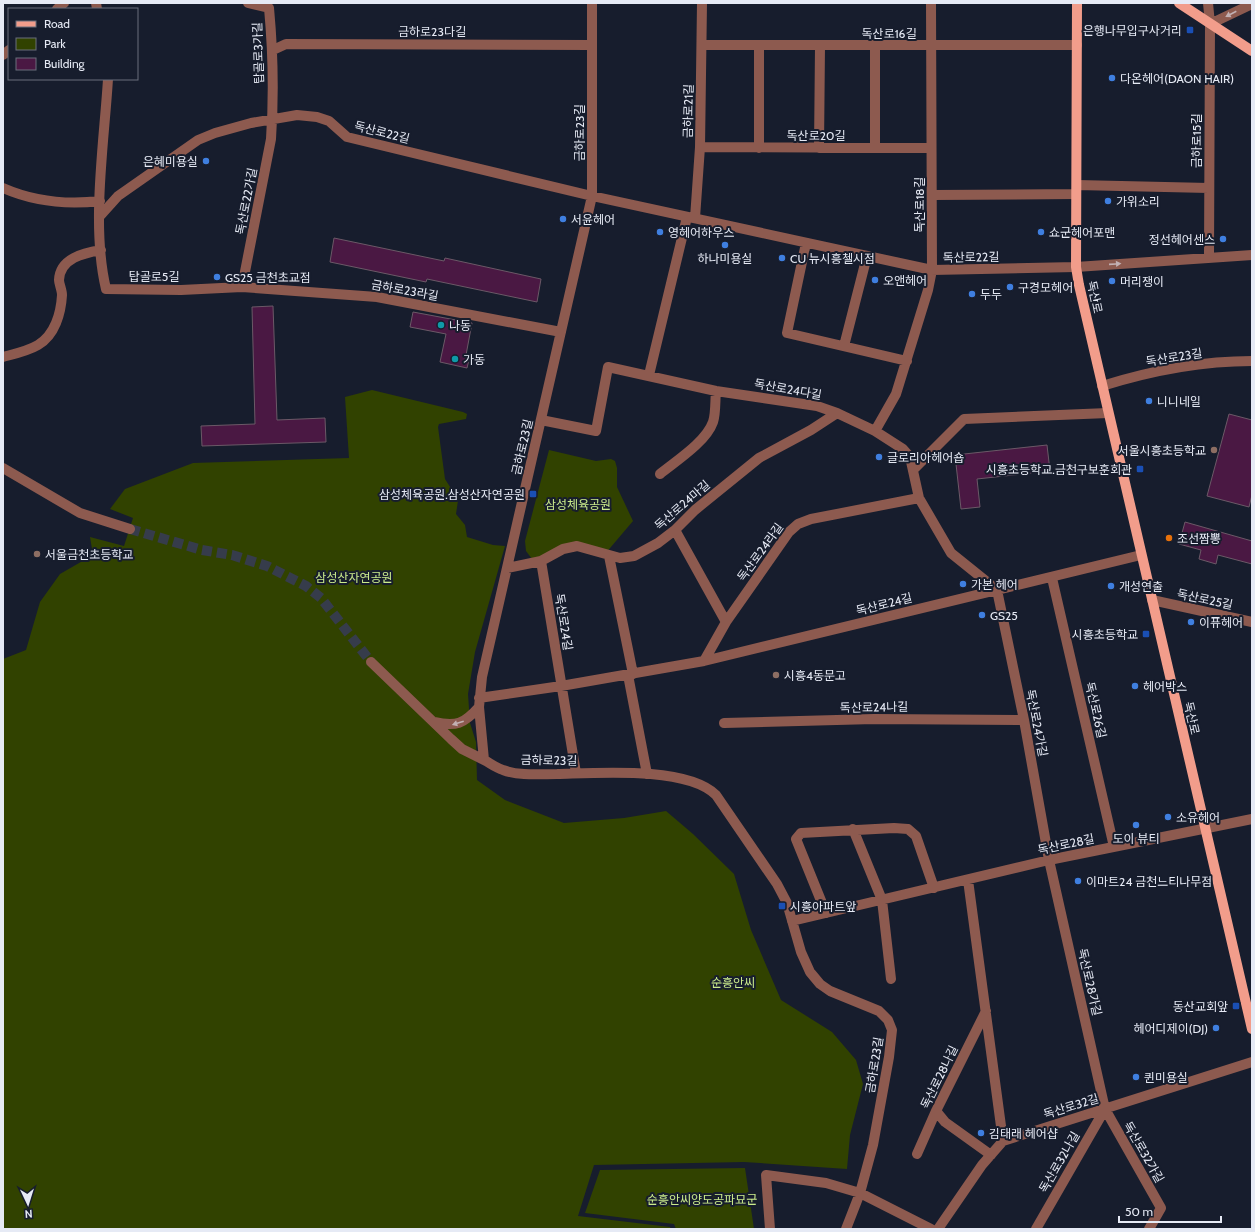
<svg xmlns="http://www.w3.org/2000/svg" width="1255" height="1232" font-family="Cabin,'Noto Sans KR',sans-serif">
  <rect width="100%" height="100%" fill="#171d2d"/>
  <path fill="#314200" d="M372 390 463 412 467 414 466 419 439 424 438 427 445 479 452 490 459 494 456 514 465 525 467 537 493 545 505 546 475 652 468 694 470 723 476 742 477 780 505 800 564 823 624 818 666 811 693 834 734 874 751 930 781 1000 832 1032 856 1060 863 1084 850 1135 847 1169 744 1162 594 1165 578 1216 670 1227 671 1229H3V659L26 650 40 602 60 574 93 555 90 537 124 546 133 518 110 509 125 489 193 463 349 458 345 397Z
    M549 450 596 461 611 459 615 461 617 468V487L633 521 605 554 588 548 532 559 526 551 525 541Z
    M745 1168 754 1229H676L674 1224 585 1213 600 1170Z"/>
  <path fill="#4a1843" stroke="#6b5967" d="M334 238 444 261 445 258 541 279 537 302 427 279 426 282 330 262Z
    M273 306 277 420 325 418 326 442 202 446 201 426 255 424 252 307Z
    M413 312 472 323 466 355 470 356 467 368 440 362 446 334 410 327Z
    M1229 414 1252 420V495L1249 507 1207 496Z
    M1047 445 1050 471 977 479 980 507 961 509 955 455Z
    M1185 522 1252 541V564L1218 555 1216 564 1199 559 1201 550 1179 544Z"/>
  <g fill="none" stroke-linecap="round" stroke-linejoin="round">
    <path stroke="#363c4b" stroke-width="10" stroke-dasharray="10 5" stroke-linecap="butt" d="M130 529 202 550 232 555 267 566 306 586 321 598 371 662"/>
    <path stroke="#8d5a4f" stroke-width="10" d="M96 3 97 9
      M592 3V196L482 677 479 707 484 760C490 763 496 768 503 770 519 776 540 774 557 774 597 773 687 766 716 795L777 884 787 903 801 952 810 972 820 984 830 991 879 1011 888 1020 892 1030 889 1057 873 1145 860 1193 846 1229
      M1208 3 1210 24 1209 258
      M57 9 64 3
      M1210 24 1252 4
      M702 45H1077
      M759 45V148
      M875 46V148
      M273 50 286 44 592 45
      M3 55 9 50
      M108 79C104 144 91 226 106 289L181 290 242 287 377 297 561 332
      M700 147 931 148
      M819 148 820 46
      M1077 185 1209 188
      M3 188C35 202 66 205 100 201
      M932 195 1076 194
      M100 216 118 196 198 140 215 133 251 123 297 115 317 117 329 121 347 137 592 196 932 270 1076 267 1252 255
      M695 218 700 147 702 3
      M806 243 787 333 907 361
      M242 287 271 139C274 95 273 51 269 8L248 3
      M844 346 867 256
      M3 357C14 354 28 351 38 345 55 335 61 313 62 295 62 290 59 284 59 280 60 258 84 253 101 250
      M649 375 687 217
      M1102 386C1150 371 1202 361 1252 361
      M541 420 596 431 608 367 716 391 817 406 837 413 875 431 903 449 910 457 919 498 951 553 997 590 1024 720 1049 860 1105 1109 1161 1208 1149 1229
      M875 431 896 394 928 290 932 270 931 3
      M3 468 80 513 130 529
      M913 470 964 419 1108 413
      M660 474C676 461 706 442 713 422 716 413 715 400 716 391
      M675 530 726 622
      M609 556 633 674
      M541 561 576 773
      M507 568 541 561 563 549 577 546 620 558 634 556 658 543 675 530 695 510 759 458 811 430 837 413
      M1052 578 1114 847
      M1152 600 1252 622
      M704 661 726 622 789 532 798 524 811 519 919 498
      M371 662 451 739 462 749 484 760
      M628 675 647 774
      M479 698 561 686 704 661 1141 555
      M434 722C456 727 464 724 479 707
      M724 723 874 719 1024 720
      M853 829 882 900 891 979
      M968 880 1003 1141
      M826 913 796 839 801 833 894 828 908 829 916 836 934 888
      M792 921 1049 860 1252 819
      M936 1111 945 1122 991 1155
      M917 1154 936 1111 986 1011
      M770 1229 766 1175 826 1183 860 1193 931 1229
      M938 1229 982 1165 1003 1141 1252 1062
      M1036 1229 1105 1109"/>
    <path stroke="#f29d8b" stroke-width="10" d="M1077 3 1076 267 1079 285 1252 1029
      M1179 3 1252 51"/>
  </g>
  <defs><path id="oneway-solid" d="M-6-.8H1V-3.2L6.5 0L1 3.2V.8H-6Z"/></defs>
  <g fill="#c2b0b3">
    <use href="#oneway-solid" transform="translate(1231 14) rotate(153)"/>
    <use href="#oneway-solid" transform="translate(1115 264) rotate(-4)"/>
    <use href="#oneway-solid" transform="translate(458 723) rotate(163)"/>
  </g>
  <g fill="#1a4fb4" stroke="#171d2d" stroke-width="1.5">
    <rect x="1186" y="26" width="8" height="8" rx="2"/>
    <rect x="1136" y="465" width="8" height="8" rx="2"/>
    <rect x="529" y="490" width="8" height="8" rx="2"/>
    <rect x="1142" y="630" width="8" height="8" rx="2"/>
    <rect x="778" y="902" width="8" height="8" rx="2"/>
    <rect x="1232" y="1002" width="8" height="8" rx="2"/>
  </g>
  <g fill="#3f7fe0" stroke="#171d2d" stroke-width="1.5">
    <circle cx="1112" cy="78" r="4"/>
    <circle cx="206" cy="161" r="4"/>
    <circle cx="1108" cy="201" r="4"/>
    <circle cx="563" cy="219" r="4"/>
    <circle cx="660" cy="232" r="4"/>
    <circle cx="1041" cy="232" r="4"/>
    <circle cx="1223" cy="239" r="4"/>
    <circle cx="725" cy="245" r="4"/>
    <circle cx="782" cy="258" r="4"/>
    <circle cx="217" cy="277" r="4"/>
    <circle cx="875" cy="280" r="4"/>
    <circle cx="1112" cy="281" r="4"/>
    <circle cx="1010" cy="287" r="4"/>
    <circle cx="972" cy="294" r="4"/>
    <circle cx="1149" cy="401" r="4"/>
    <circle cx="879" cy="457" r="4"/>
    <circle cx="963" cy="584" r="4"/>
    <circle cx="1111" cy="586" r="4"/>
    <circle cx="982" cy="615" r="4"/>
    <circle cx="1191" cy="622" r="4"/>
    <circle cx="1135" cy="686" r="4"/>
    <circle cx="1168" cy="817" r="4"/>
    <circle cx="1136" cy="825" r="4"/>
    <circle cx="1078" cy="881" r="4"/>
    <circle cx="1216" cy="1028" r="4"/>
    <circle cx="1136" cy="1077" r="4"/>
    <circle cx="981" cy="1133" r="4"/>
  </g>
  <g fill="#0f9aa8" stroke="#171d2d" stroke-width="1.5">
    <circle cx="441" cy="325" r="4"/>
    <circle cx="455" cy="359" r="4"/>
  </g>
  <g fill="#8d6e63" stroke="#171d2d" stroke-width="1.5">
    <circle cx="1214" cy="450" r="4"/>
    <circle cx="37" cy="554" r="4"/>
    <circle cx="776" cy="675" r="4"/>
  </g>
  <circle fill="#e8710a" stroke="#171d2d" stroke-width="1.5" cx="1169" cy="538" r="4"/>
  <g text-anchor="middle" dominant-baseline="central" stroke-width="4" stroke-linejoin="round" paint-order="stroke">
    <g font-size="12" fill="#e6eaf5" stroke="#171d2d" text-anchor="start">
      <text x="1182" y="30" text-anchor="end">은행나무입구사거리</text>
      <text x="1120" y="78">다온헤어(DAON HAIR)</text>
      <text x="198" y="161" text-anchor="end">은혜미용실</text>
      <text x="1116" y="201">가위소리</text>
      <text x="571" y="219">서윤헤어</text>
      <text x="668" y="232">영헤어하우스</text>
      <text x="1049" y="232">쇼군헤어포맨</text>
      <text x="1215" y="239" text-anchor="end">정선헤어센스</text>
      <text x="725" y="258" text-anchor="middle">하나미용실</text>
      <text x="790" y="258">CU 뉴시흥첼시점</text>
      <text x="225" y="277">GS25 금천초교점</text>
      <text x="883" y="280">오앤헤어</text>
      <text x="1120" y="281">머리쟁이</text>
      <text x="1018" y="287">구경모헤어</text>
      <text x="980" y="294">두두</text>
      <text x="449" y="325">나동</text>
      <text x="463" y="359">가동</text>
      <text x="1157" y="401">니니네일</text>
      <text x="1206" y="450" text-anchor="end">서울시흥초등학교</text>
      <text x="887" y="457">글로리아헤어숍</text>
      <text x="1132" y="469" text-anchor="end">시흥초등학교.금천구보훈회관</text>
      <text x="525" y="494" text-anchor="end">삼성체육공원.삼성산자연공원</text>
      <text x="1177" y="538">조선짬뽕</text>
      <text x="45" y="554">서울금천초등학교</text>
      <text x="971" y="584">가본 헤어</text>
      <text x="1119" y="586">개성연출</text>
      <text x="990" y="615">GS25</text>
      <text x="1199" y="622">이퓨헤어</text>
      <text x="1138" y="634" text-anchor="end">시흥초등학교</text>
      <text x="784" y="675">시흥4동문고</text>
      <text x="1143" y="686">헤어박스</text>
      <text x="1176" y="817">소유헤어</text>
      <text x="1136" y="838" text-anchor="middle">도이 뷰티</text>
      <text x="1086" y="881">이마트24 금천느티나무점</text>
      <text x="790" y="906">시흥아파트앞</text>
      <text x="1228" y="1006" text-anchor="end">동산교회앞</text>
      <text x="1208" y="1028" text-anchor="end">헤어디제이(DJ)</text>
      <text x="1144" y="1077">퀸미용실</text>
      <text x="989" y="1133">김태래 헤어샵</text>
    </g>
    <g font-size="12" fill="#e6eaf5" stroke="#171d2d">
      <text x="432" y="31">금하로23다길</text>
      <text x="889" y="33">독산로16길</text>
      <text transform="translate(258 53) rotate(-92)">탑골로3가길</text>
      <text transform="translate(688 111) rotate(-89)">금하로21길</text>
      <text transform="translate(382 132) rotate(14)">독산로22길</text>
      <text transform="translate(579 133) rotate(-90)">금하로23길</text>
      <text x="816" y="135">독산로20길</text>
      <text transform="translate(1196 141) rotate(-90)">금하로15길</text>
      <text transform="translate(246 201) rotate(-79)">독산로22가길</text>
      <text transform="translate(919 205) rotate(-90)">독산로18길</text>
      <text transform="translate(971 257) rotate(-1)">독산로22길</text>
      <text x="154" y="276">탑골로5길</text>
      <text transform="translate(405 290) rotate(10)">금하로23라길</text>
      <text transform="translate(1095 297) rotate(78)">독산로</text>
      <text transform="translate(1174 357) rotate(-9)">독산로23길</text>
      <text transform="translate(788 389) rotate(10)">독산로24다길</text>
      <text transform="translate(522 447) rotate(-77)">금하로23길</text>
      <text transform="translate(682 505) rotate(-41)">독산로24마길</text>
      <text transform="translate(760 552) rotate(-54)">독산로24라길</text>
      <text transform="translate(1205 599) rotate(12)">독산로25길</text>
      <text transform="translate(884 604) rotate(-14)">독산로24길</text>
      <text transform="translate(564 622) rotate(81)">독산로24길</text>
      <text transform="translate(874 707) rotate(-1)">독산로24나길</text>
      <text transform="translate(1096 710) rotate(77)">독산로26길</text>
      <text transform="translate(1192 718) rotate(77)">독산로</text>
      <text transform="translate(1037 723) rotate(79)">독산로24가길</text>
      <text transform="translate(549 760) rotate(1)">금하로23길</text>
      <text transform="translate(1066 844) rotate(-12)">독산로28길</text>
      <text transform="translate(1090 982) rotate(77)">독산로28가길</text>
      <text transform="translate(874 1065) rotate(-81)">금하로23길</text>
      <text transform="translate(939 1077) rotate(-64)">독산로28나길</text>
      <text transform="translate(1071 1106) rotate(-17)">독산로32길</text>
      <text transform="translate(1144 1152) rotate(60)">독산로32가길</text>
      <text transform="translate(1059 1162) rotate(-60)">독산로32나길</text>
    </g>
    <g font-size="12" fill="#cbeb8c" stroke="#171d2d">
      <text x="578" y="504">삼성체육공원</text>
      <text x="354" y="577">삼성산자연공원</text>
      <text x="733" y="982">순흥안씨</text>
      <text x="702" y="1199">순흥안씨양도공파묘군</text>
    </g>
  </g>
  <rect width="1255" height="1232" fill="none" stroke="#e6eaf5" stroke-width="8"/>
  <rect x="8" y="8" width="130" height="72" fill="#171d2d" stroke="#6a6f7d"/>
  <rect x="16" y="21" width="20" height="6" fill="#f29d8b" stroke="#6a6f7d"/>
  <text x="44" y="28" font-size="12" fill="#e6eaf5">Road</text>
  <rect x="16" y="38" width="20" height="12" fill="#314200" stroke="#6a6f7d"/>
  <text x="44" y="48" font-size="12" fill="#e6eaf5">Park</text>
  <rect x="16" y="58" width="20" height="12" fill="#4a1843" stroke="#6a6f7d"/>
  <text x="44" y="68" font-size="12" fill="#e6eaf5">Building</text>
  <g transform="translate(28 1204) rotate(176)" stroke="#171d2d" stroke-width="3" paint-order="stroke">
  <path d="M0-3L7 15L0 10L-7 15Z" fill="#e6eaf5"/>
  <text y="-6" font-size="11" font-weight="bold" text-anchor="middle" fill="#e6eaf5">N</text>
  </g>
  <path d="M1119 1216v6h102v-6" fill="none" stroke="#e6eaf5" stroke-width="2"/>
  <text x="1125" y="1216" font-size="12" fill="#e6eaf5" stroke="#171d2d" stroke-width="3" paint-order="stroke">50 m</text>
</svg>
